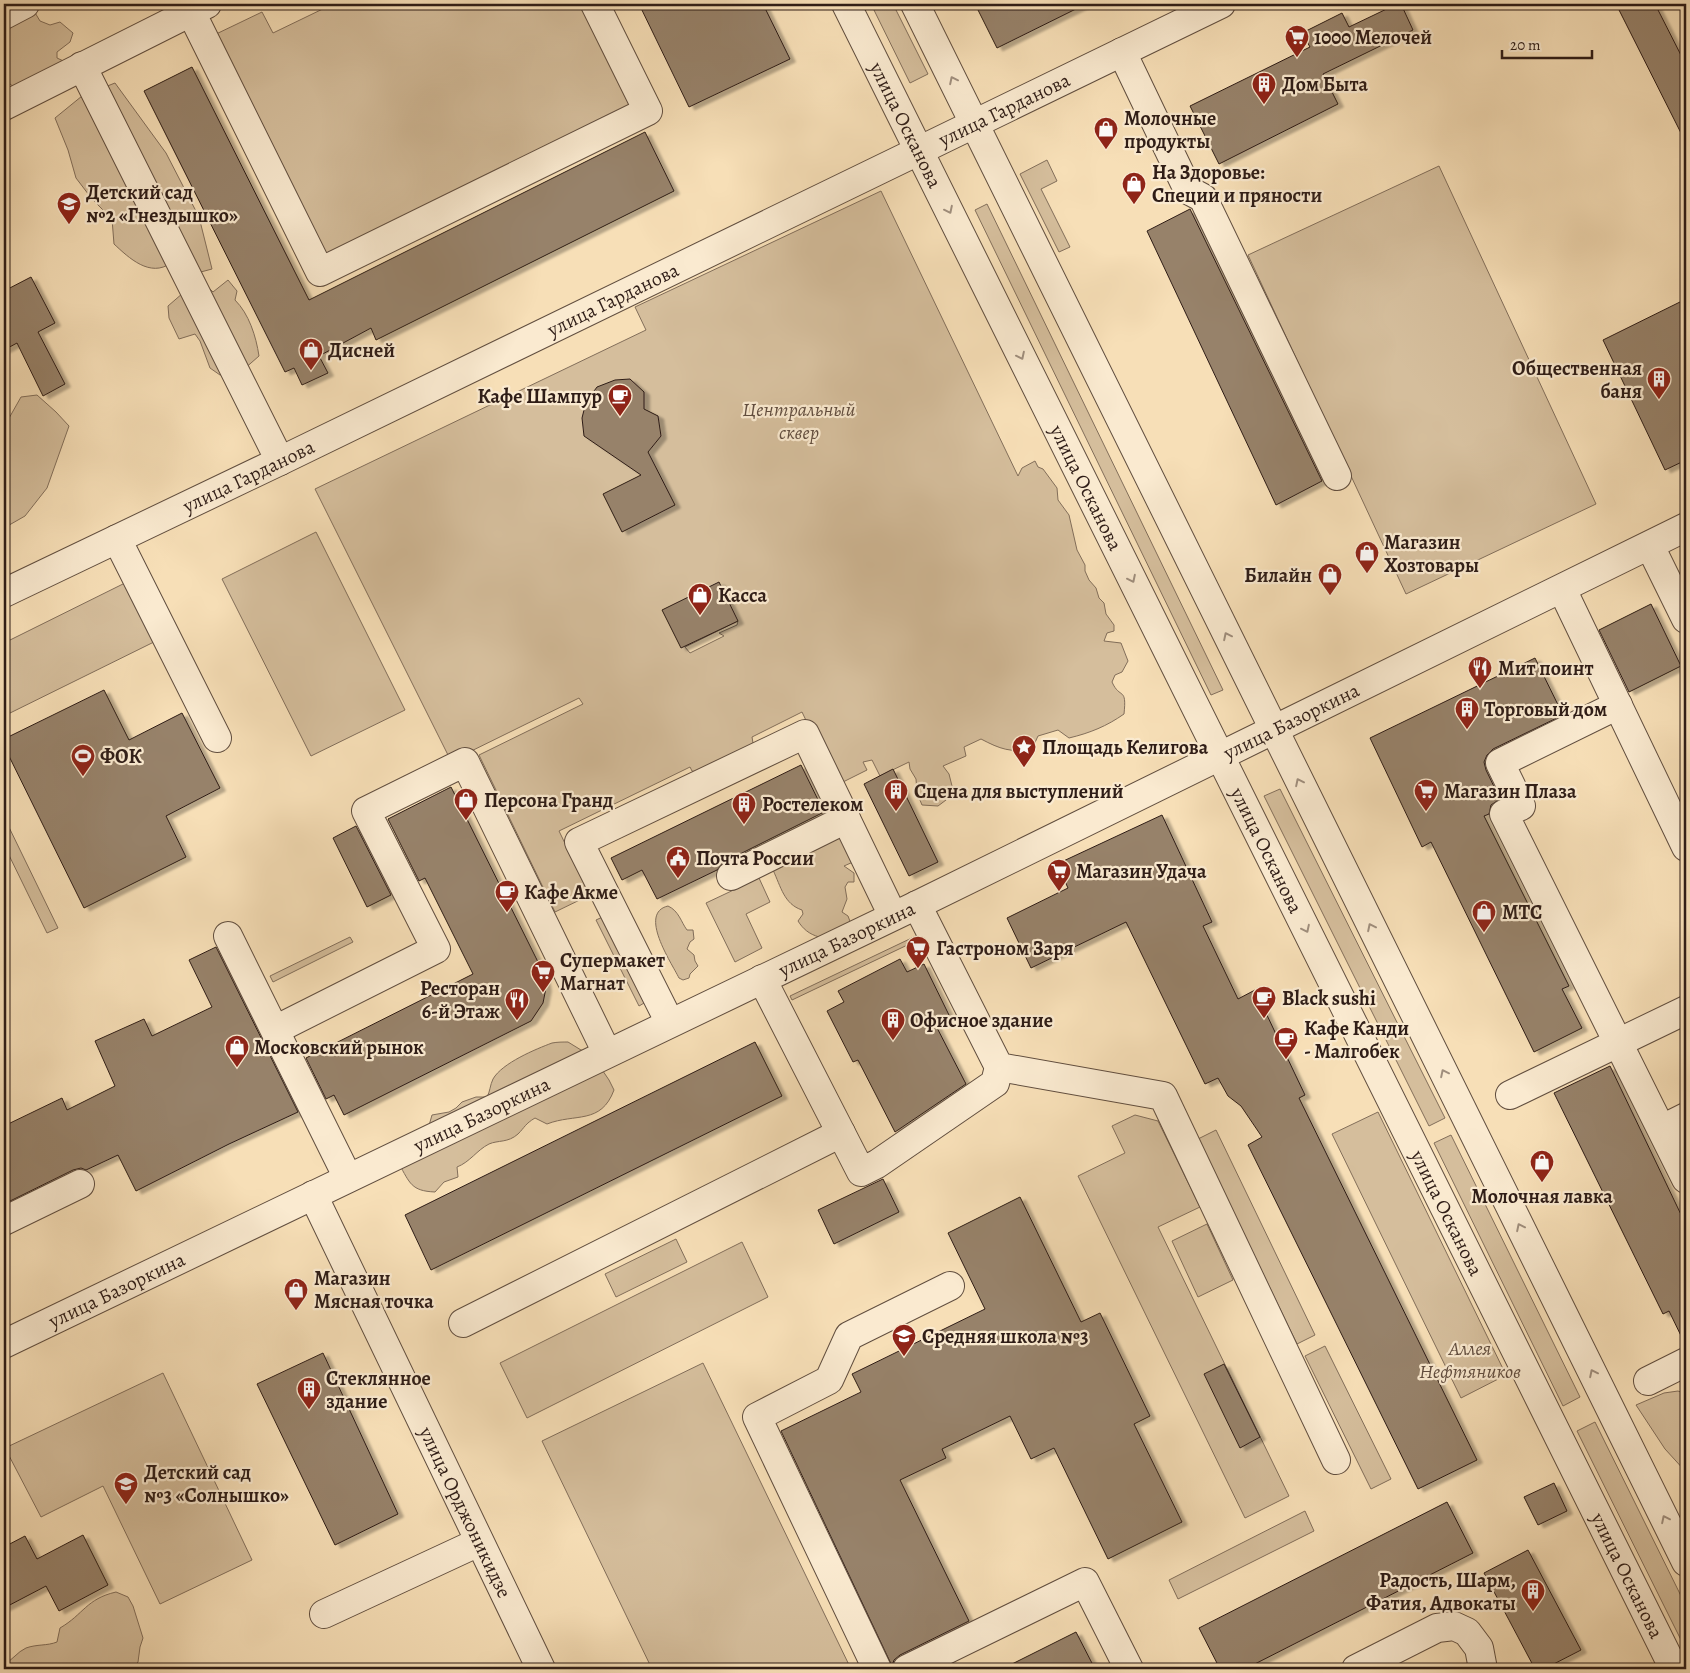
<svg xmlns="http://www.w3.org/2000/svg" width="1690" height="1673" font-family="Alegreya,serif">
  <defs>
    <filter id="shadow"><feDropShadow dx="5.5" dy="3" stdDeviation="1" flood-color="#0004"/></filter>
  </defs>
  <rect width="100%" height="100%" fill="#f7dfb7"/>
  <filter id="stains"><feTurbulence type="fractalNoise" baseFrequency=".004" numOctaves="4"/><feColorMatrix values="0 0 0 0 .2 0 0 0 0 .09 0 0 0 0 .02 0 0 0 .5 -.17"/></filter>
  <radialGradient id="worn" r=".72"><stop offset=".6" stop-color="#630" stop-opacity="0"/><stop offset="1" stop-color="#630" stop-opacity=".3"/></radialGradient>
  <path fill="#d5be9c" stroke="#826e5a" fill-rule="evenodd" d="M4 4 34 11 40 21 50 25 60 22 73 33 70 42 57 52V58L72 65 15 88 4 79Z
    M333 4H587L638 109 323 263 212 36 262 12 273 33Z
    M871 4H893L928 74 910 83Z
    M115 83 166 153 199 217 212 269 197 273 171 263C150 278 129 258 114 244L112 219 92 199 76 178 68 150 55 118 82 96Z
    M1047 160 1057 181 1041 189 1070 247 1059 252 1020 174Z
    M1439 166 1596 504 1406 594 1248 255Z
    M881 191 1018 476 1022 468 1035 461 1038 467 1043 469 1057 488 1058 500 1069 515 1077 550 1085 565V571L1089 580 1096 588 1099 598 1104 603 1106 614 1114 625V631L1107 633 1104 641 1121 643 1128 661 1122 672 1115 675 1112 682C1120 700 1127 686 1124 714 1107 726 1090 733 1069 738L1058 730 1038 736 1032 749C1011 753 1000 749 981 739L964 747 966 756 943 766 949 774 954 794 938 806 922 805 917 793 916 779 910 769 909 762 880 776 872 760 863 762 867 770 837 785 802 712 752 737 753 743 752 750 700 773 692 771 690 767 559 831 590 895 555 912 479 755 583 704 579 698 451 761 315 489 646 330 635 307ZM738 621 737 625 719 633 724 636 690 653 685 647Z
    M987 204 1223 690 1211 695 975 210Z
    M228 280 237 291 235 300C249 314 256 336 259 356L243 370 220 375 210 368 200 341 195 334 179 339 169 318 168 306 183 293 206 285 213 292Z
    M37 395 56 412 69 426 47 488 25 516 4 528V427L21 397Z
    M316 532 405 710 311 756 222 579Z
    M131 580 160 639 4 716V643Z
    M1280 789 1445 1118 1429 1126 1264 796Z
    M4 817 58 928 47 933 4 845Z
    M841 837 853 862 844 866 854 873V882H848L845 887 847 899 842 912 848 916 851 924 819 937C809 934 803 929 798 921L803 914 802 910C784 904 781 887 773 870Z
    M759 878 770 902 746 914 762 948 735 962 706 903Z
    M668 906C679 911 681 922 687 930H693L694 939 690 942 687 949 694 955 695 961 698 966 690 974 689 978 683 980 679 978C671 962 638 913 668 906Z
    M609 914 651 999 639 1006 596 920Z
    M918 935 920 939 792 1000 790 996Z
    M350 937 353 942 273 982 270 976Z
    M568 1042 581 1050 590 1052 609 1080 614 1090C601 1125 575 1113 547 1124L535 1118C525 1124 525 1127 518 1134 508 1143 498 1140 489 1144 477 1150 470 1162 457 1167L458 1177 444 1182 435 1192C411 1191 410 1183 399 1164L428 1129 432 1115 449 1112 456 1108 462 1102 476 1097H487C490 1092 490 1085 493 1079 502 1063 536 1049 552 1043 557 1042 563 1042 568 1042Z
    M1378 1112 1506 1375 1461 1398 1332 1134Z
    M1135 1115 1158 1121 1200 1207 1158 1227 1289 1496 1245 1518 1078 1176 1125 1153 1112 1126Z
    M1216 1130 1315 1335 1297 1344 1198 1139Z
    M1451 1135 1580 1397 1563 1406 1434 1143Z
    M1207 1224 1233 1280 1198 1297 1172 1241Z
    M676 1239 687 1262 616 1297 605 1274Z
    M742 1242 768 1297 527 1418 500 1363Z
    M1325 1346 1391 1479 1371 1489 1305 1356Z
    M703 1363 851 1669H652L542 1441Z
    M163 1373 252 1560 160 1604 103 1486 41 1517 5 1448Z
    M1678 1391 1686 1394V1472L1665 1449 1636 1405 1664 1393Z
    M1595 1422 1686 1606V1650L1577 1431Z
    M1305 1511 1314 1531 1178 1599 1169 1580Z
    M116 1592 128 1597 133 1606 143 1638 140 1647 138 1662 132 1669H4V1664C13 1660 17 1652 26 1648 37 1644 47 1646 57 1642L60 1628C84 1614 86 1599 116 1592Z"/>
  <path fill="#97826a" stroke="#2f1d17" filter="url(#shadow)" d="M639 4H763L790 59 689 107Z
    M975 4H1086L997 48Z
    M1397 4H1401L1413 30 1323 74 1338 104 1219 164 1190 106 1310 47 1302 33 1342 13 1349 27Z
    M1616 4H1655L1686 65V143Z
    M192 67 309 300 645 132 674 191 376 340 371 328 319 356 328 373 302 385 294 368 285 372 144 91Z
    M1190 209 1322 481 1276 505 1147 231Z
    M31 277 55 323 38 332 65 384 43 396 17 343 4 350V291Z
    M1686 299V460L1665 470 1603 340Z
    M630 379 644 392V409L658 416 661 436 648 452 675 505 622 532 603 494 641 475 584 436 582 418 586 402 597 387 615 380Z
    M719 582 738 621 681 648 662 610Z
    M1651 604 1681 666 1629 692 1599 630Z
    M1535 658 1563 715 1493 749 1487 755 1484 762 1486 770 1500 799 1491 805 1489 814 1484 816 1569 986 1562 989 1582 1028 1534 1052 1431 842 1422 847 1370 738Z
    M104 690 129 740 182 713 220 788 166 816 186 857 84 908 4 746V739Z
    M801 765 824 812 724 862 717 870 657 899 642 870 622 880 611 858Z
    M893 769 938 862 909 876 864 784Z
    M451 787 543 972 546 988 543 1003 531 1021 344 1115 334 1095 326 1099 306 1058 473 974 425 878 419 881 388 819Z
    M1162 815 1212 922 1203 926 1238 999 1255 990 1305 1095 1299 1098 1477 1460 1418 1489 1248 1145 1262 1137 1241 1106 1228 1096 1218 1078 1205 1084 1126 922 1031 968 1007 918 1068 888 1057 864Z
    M356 826 391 895 367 907 333 838Z
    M216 947 298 1112 229 1144 136 1191 118 1155 86 1170 81 1168 73 1170 4 1204V1126L62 1098 67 1110 115 1086 95 1041 144 1019 152 1036 212 1007 189 960Z
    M900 959 907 972 924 964 949 1015 934 1022 966 1084 895 1132 858 1060 853 1062 827 1011 844 1002 838 991Z
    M755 1042 782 1096 431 1270 405 1215Z
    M1610 1066 1686 1225V1346L1669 1311 1663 1314 1554 1093Z
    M883 1179 899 1212 834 1244 818 1210Z
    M1020 1197 1081 1322 1100 1313 1150 1416 1134 1424 1182 1522 1108 1559 1054 1448 1031 1459 1010 1416 942 1449 946 1458 900 1480 969 1621 900 1655 894 1660 892 1666 781 1431 861 1392 852 1374 985 1309 948 1233Z
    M323 1353 398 1514 335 1545 257 1384Z
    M1224 1364 1260 1437 1240 1448 1204 1374Z
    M1554 1483 1567 1511 1538 1525 1524 1497Z
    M1447 1502 1473 1553 1245 1669H1220L1199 1628Z
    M83 1535 108 1585 59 1611 46 1586 4 1608V1547L25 1536 37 1559Z
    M1528 1550 1581 1650 1544 1669H1535L1484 1573Z
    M1076 1632 1095 1669H1002Z"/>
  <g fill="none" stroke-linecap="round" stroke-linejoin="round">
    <defs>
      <g id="minor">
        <path id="s1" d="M846 4 1674 1669"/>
        <path d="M915 4 1686 1562"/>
        <path d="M191 12 320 272 648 111 595 4"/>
        <path d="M4 15 25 4"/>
        <path d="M1122 52 1188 190 1203 198 1337 476"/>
        <path d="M82 66 280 461"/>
        <path d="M4 106 207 4"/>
        <path d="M117 539 217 738"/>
        <path d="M1650 546 1686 619"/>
        <path d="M1562 589 1686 847"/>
        <path id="s2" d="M4 593 280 461 1221 4"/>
        <path d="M1618 705 1500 763 1521 806 1504 814 1686 1179"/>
        <path d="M731 876 846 819"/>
        <path d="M917 905 999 1067 1163 1096 1336 1460"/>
        <path d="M228 936 348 1178"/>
        <path d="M670 1023 579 842 805 734 893 916"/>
        <path d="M275 1030 436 949 366 811 465 762 607 1053"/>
        <path d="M1510 1095 1686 1010"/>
        <path d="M1662 1129 1686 1117"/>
        <path d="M841 1133 861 1172 877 1164 995 1083 999 1067"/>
        <path id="s3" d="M313 1195 541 1669"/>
        <path d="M4 1221 80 1184"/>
        <path d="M463 1323 841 1133 762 979"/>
        <path id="s4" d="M4 1344 917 905 1686 527"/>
        <path d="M1648 1381 1686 1362"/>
        <path d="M324 1614 479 1542"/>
        <path d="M877 1669 757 1417 829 1380 849 1336 950 1286"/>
        <path d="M907 1669 1085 1582 1129 1669"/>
        <path d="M1356 1669 1437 1628 1454 1626 1467 1632 1479 1648 1483 1669"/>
      </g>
    </defs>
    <use href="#minor" stroke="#614e3f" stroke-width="30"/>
    <use href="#minor" stroke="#faead0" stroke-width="28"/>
  </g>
  <defs><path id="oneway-chevron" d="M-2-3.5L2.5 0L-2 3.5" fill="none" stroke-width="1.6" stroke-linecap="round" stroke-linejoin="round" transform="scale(1.25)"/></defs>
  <g stroke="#9f8e7d">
    <use href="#oneway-chevron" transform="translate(953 80) rotate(-116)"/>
    <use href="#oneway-chevron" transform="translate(949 210) rotate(64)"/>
    <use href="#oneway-chevron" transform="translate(1021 356) rotate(64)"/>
    <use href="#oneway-chevron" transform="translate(1132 579) rotate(64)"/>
    <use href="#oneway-chevron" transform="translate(1227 636) rotate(-116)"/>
    <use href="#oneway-chevron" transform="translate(1299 782) rotate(-116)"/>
    <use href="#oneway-chevron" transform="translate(1371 927) rotate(-116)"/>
    <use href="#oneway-chevron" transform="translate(1306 929) rotate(64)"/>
    <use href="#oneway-chevron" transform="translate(1444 1073) rotate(-116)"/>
    <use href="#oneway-chevron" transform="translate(1520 1227) rotate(-116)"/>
    <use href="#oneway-chevron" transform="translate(1593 1373) rotate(-116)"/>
    <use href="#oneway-chevron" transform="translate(1665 1519) rotate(-116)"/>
  </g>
  <defs>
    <symbol id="supermarket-pin" viewBox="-11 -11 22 30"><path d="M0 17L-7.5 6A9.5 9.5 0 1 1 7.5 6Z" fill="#8f2418" stroke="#faead0"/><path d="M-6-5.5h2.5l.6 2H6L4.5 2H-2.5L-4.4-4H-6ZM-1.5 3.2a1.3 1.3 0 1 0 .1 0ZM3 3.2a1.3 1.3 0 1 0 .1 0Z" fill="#fff"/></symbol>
    <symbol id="building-pin" viewBox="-11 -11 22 30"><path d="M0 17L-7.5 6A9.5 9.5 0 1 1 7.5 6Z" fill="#8f2418" stroke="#faead0"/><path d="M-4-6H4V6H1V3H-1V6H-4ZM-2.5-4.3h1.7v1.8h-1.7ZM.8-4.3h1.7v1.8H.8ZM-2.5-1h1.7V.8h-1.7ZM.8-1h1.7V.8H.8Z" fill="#fff"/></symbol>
    <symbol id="shop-pin" viewBox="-11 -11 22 30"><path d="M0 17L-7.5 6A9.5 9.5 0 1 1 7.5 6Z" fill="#8f2418" stroke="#faead0"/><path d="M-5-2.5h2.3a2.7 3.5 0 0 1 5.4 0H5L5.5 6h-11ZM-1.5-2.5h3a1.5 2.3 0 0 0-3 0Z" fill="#fff"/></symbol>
    <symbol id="school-pin" viewBox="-11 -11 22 30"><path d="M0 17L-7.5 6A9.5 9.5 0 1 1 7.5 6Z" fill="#8f2418" stroke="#faead0"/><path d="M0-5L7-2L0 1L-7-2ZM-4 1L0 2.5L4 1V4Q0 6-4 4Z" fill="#fff"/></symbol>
    <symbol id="cafe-pin" viewBox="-11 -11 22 30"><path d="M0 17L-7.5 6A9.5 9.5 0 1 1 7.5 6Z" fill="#8f2418" stroke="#faead0"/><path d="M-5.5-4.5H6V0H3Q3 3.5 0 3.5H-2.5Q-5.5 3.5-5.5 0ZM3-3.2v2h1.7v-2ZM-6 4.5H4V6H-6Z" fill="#fff"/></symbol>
    <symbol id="restaurant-pin" viewBox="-11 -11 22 30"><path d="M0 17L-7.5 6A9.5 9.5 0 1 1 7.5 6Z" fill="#8f2418" stroke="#faead0"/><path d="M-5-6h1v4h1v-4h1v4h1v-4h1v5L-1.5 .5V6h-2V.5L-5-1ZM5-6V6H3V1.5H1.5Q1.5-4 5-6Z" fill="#fff"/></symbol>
    <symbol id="sight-pin" viewBox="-11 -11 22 30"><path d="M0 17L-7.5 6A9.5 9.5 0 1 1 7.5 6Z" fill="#8f2418" stroke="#faead0"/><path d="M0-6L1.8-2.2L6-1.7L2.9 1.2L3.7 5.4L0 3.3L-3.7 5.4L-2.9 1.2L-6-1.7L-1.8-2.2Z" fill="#fff"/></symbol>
    <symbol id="stadium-pin" viewBox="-11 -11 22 30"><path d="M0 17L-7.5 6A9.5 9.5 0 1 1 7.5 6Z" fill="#8f2418" stroke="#faead0"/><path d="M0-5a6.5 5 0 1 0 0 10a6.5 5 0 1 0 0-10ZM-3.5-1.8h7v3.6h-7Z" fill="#fff"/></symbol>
    <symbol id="civic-pin" viewBox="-11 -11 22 30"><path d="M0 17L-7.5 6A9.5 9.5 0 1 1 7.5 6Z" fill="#8f2418" stroke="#faead0"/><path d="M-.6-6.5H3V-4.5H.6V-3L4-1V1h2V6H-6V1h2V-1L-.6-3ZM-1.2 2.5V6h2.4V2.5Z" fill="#fff"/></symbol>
  </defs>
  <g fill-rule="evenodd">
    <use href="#supermarket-pin" x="1283" y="23" width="28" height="38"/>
    <use href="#building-pin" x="1250" y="70" width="28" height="38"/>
    <use href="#shop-pin" x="1092" y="115" width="28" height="38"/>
    <use href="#shop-pin" x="1120" y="170" width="28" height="38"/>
    <use href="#school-pin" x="55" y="190" width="28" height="38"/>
    <use href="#shop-pin" x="297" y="336" width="28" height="38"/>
    <use href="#building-pin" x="1645" y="365" width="28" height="38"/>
    <use href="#cafe-pin" x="606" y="382" width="28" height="38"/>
    <use href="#shop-pin" x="1353" y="539" width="28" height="38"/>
    <use href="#shop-pin" x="1316" y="561" width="28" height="38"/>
    <use href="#shop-pin" x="686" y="581" width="28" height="38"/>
    <use href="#restaurant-pin" x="1466" y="654" width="28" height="38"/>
    <use href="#building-pin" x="1453" y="695" width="28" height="38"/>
    <use href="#sight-pin" x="1010" y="733" width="28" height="38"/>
    <use href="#stadium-pin" x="69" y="742" width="28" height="38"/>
    <use href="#building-pin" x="882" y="777" width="28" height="38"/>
    <use href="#supermarket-pin" x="1412" y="777" width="28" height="38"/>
    <use href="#shop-pin" x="452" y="786" width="28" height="38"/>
    <use href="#building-pin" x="730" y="790" width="28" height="38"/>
    <use href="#civic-pin" x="664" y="844" width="28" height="38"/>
    <use href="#supermarket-pin" x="1045" y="857" width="28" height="38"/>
    <use href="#cafe-pin" x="493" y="878" width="28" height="38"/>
    <use href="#shop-pin" x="1470" y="898" width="28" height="38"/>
    <use href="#supermarket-pin" x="904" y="934" width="28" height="38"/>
    <use href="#supermarket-pin" x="529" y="958" width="28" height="38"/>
    <use href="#cafe-pin" x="1250" y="984" width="28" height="38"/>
    <use href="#restaurant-pin" x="503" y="986" width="28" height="38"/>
    <use href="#building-pin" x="879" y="1006" width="28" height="38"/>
    <use href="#cafe-pin" x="1272" y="1025" width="28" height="38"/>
    <use href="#shop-pin" x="223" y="1033" width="28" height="38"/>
    <use href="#shop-pin" x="1528" y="1148" width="28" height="38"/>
    <use href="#shop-pin" x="282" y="1276" width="28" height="38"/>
    <use href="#school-pin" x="890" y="1322" width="28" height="38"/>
    <use href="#building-pin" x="295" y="1375" width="28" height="38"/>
    <use href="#school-pin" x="112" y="1470" width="28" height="38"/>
    <use href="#building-pin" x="1519" y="1577" width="28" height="38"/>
  </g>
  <g text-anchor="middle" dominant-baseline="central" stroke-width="4.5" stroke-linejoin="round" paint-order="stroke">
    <g font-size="20" font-weight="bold" fill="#2f1d17" stroke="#faead0" text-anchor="start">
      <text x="1314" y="37">1000 Мелочей</text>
      <text x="1282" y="84">Дом Быта</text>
      <text x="1124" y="118">Молочные<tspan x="1124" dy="23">продукты</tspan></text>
      <text x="1152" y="172">На Здоровье:<tspan x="1152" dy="23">Специи и пряности</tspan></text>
      <text x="86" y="192">Детский сад<tspan x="86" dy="23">№2 «Гнездышко»</tspan></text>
      <text x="328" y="350">Дисней</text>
      <text x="1642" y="368" text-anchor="end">Общественная<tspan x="1642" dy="23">баня</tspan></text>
      <text x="602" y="396" text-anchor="end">Кафе Шампур</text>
      <text x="1384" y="542">Магазин<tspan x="1384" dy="23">Хозтовары</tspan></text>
      <text x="1312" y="575" text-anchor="end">Билайн</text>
      <text x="718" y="595">Касса</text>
      <text x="1498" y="668">Мит поинт</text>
      <text x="1484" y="709">Торговый дом</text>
      <text x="1042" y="747">Площадь Келигова</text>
      <text x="100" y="756">ФОК</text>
      <text x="914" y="791">Сцена для выступлений</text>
      <text x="1444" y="791">Магазин Плаза</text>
      <text x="484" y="800">Персона Гранд</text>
      <text x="762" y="804">Ростелеком</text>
      <text x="696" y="858">Почта России</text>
      <text x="1076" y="871">Магазин Удача</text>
      <text x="524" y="892">Кафе Акме</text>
      <text x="1502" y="912">МТС</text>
      <text x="936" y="948">Гастроном Заря</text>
      <text x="560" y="960">Супермакет<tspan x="560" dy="23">Магнат</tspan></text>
      <text x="500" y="988" text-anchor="end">Ресторан<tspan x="500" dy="23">6-й Этаж</tspan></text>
      <text x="1282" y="998">Black sushi</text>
      <text x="910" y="1020">Офисное здание</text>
      <text x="1304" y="1028">Кафе Канди<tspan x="1304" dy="23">- Малгобек</tspan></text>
      <text x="254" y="1047">Московский рынок</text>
      <text x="1542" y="1196" text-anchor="middle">Молочная лавка</text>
      <text x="314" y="1278">Магазин<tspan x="314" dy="23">Мясная точка</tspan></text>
      <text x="922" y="1336">Средняя школа №3</text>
      <text x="326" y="1378">Стеклянное<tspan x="326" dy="23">здание</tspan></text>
      <text x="144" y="1472">Детский сад<tspan x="144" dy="23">№3 «Солнышко»</tspan></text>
      <text x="1516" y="1580" text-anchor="end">Радость, Шарм,<tspan x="1516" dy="23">Фатия, Адвокаты</tspan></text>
    </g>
    <g font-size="20" fill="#2f1d17" stroke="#faead0">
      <text stroke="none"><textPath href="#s2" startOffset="1111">улица Гарданова</textPath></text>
      <text stroke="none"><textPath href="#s1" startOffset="135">улица Осканова</textPath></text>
      <text stroke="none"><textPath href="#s2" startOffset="676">улица Гарданова</textPath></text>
      <text stroke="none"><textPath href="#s2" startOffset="271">улица Гарданова</textPath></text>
      <text stroke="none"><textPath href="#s1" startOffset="540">улица Осканова</textPath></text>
      <text stroke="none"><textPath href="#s4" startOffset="1430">улица Базоркина</textPath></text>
      <text stroke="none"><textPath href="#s1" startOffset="945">улица Осканова</textPath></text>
      <text stroke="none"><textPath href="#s4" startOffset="935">улица Базоркина</textPath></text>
      <text stroke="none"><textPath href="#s4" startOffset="530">улица Базоркина</textPath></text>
      <text stroke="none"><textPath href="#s1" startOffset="1350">улица Осканова</textPath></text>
      <text stroke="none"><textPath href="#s4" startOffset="125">улица Базоркина</textPath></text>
      <text stroke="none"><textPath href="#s3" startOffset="352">улица Орджоникидзе</textPath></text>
      <text stroke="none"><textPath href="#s1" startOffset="1755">улица Осканова</textPath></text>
    </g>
    <g font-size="20" font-style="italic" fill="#614d3f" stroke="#faead0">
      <text x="799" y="409">Центральный<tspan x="799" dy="23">сквер</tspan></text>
      <text x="1470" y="1348">Аллея<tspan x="1470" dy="23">Нефтяников</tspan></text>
    </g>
  </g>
  <rect width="1690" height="1673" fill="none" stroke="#f7dfb7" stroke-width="20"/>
  <rect x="5" y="5" width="1680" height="1663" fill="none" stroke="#2f1d17" stroke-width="2.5"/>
  <rect x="10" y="10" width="1670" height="1653" fill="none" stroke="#2f1d17"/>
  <path d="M1502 50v8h90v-8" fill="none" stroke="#2f1d17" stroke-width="2.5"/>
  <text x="1510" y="50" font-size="15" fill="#2f1d17" stroke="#faead0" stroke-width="4" paint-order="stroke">20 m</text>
  <rect width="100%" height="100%" filter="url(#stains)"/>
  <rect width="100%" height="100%" fill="url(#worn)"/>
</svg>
